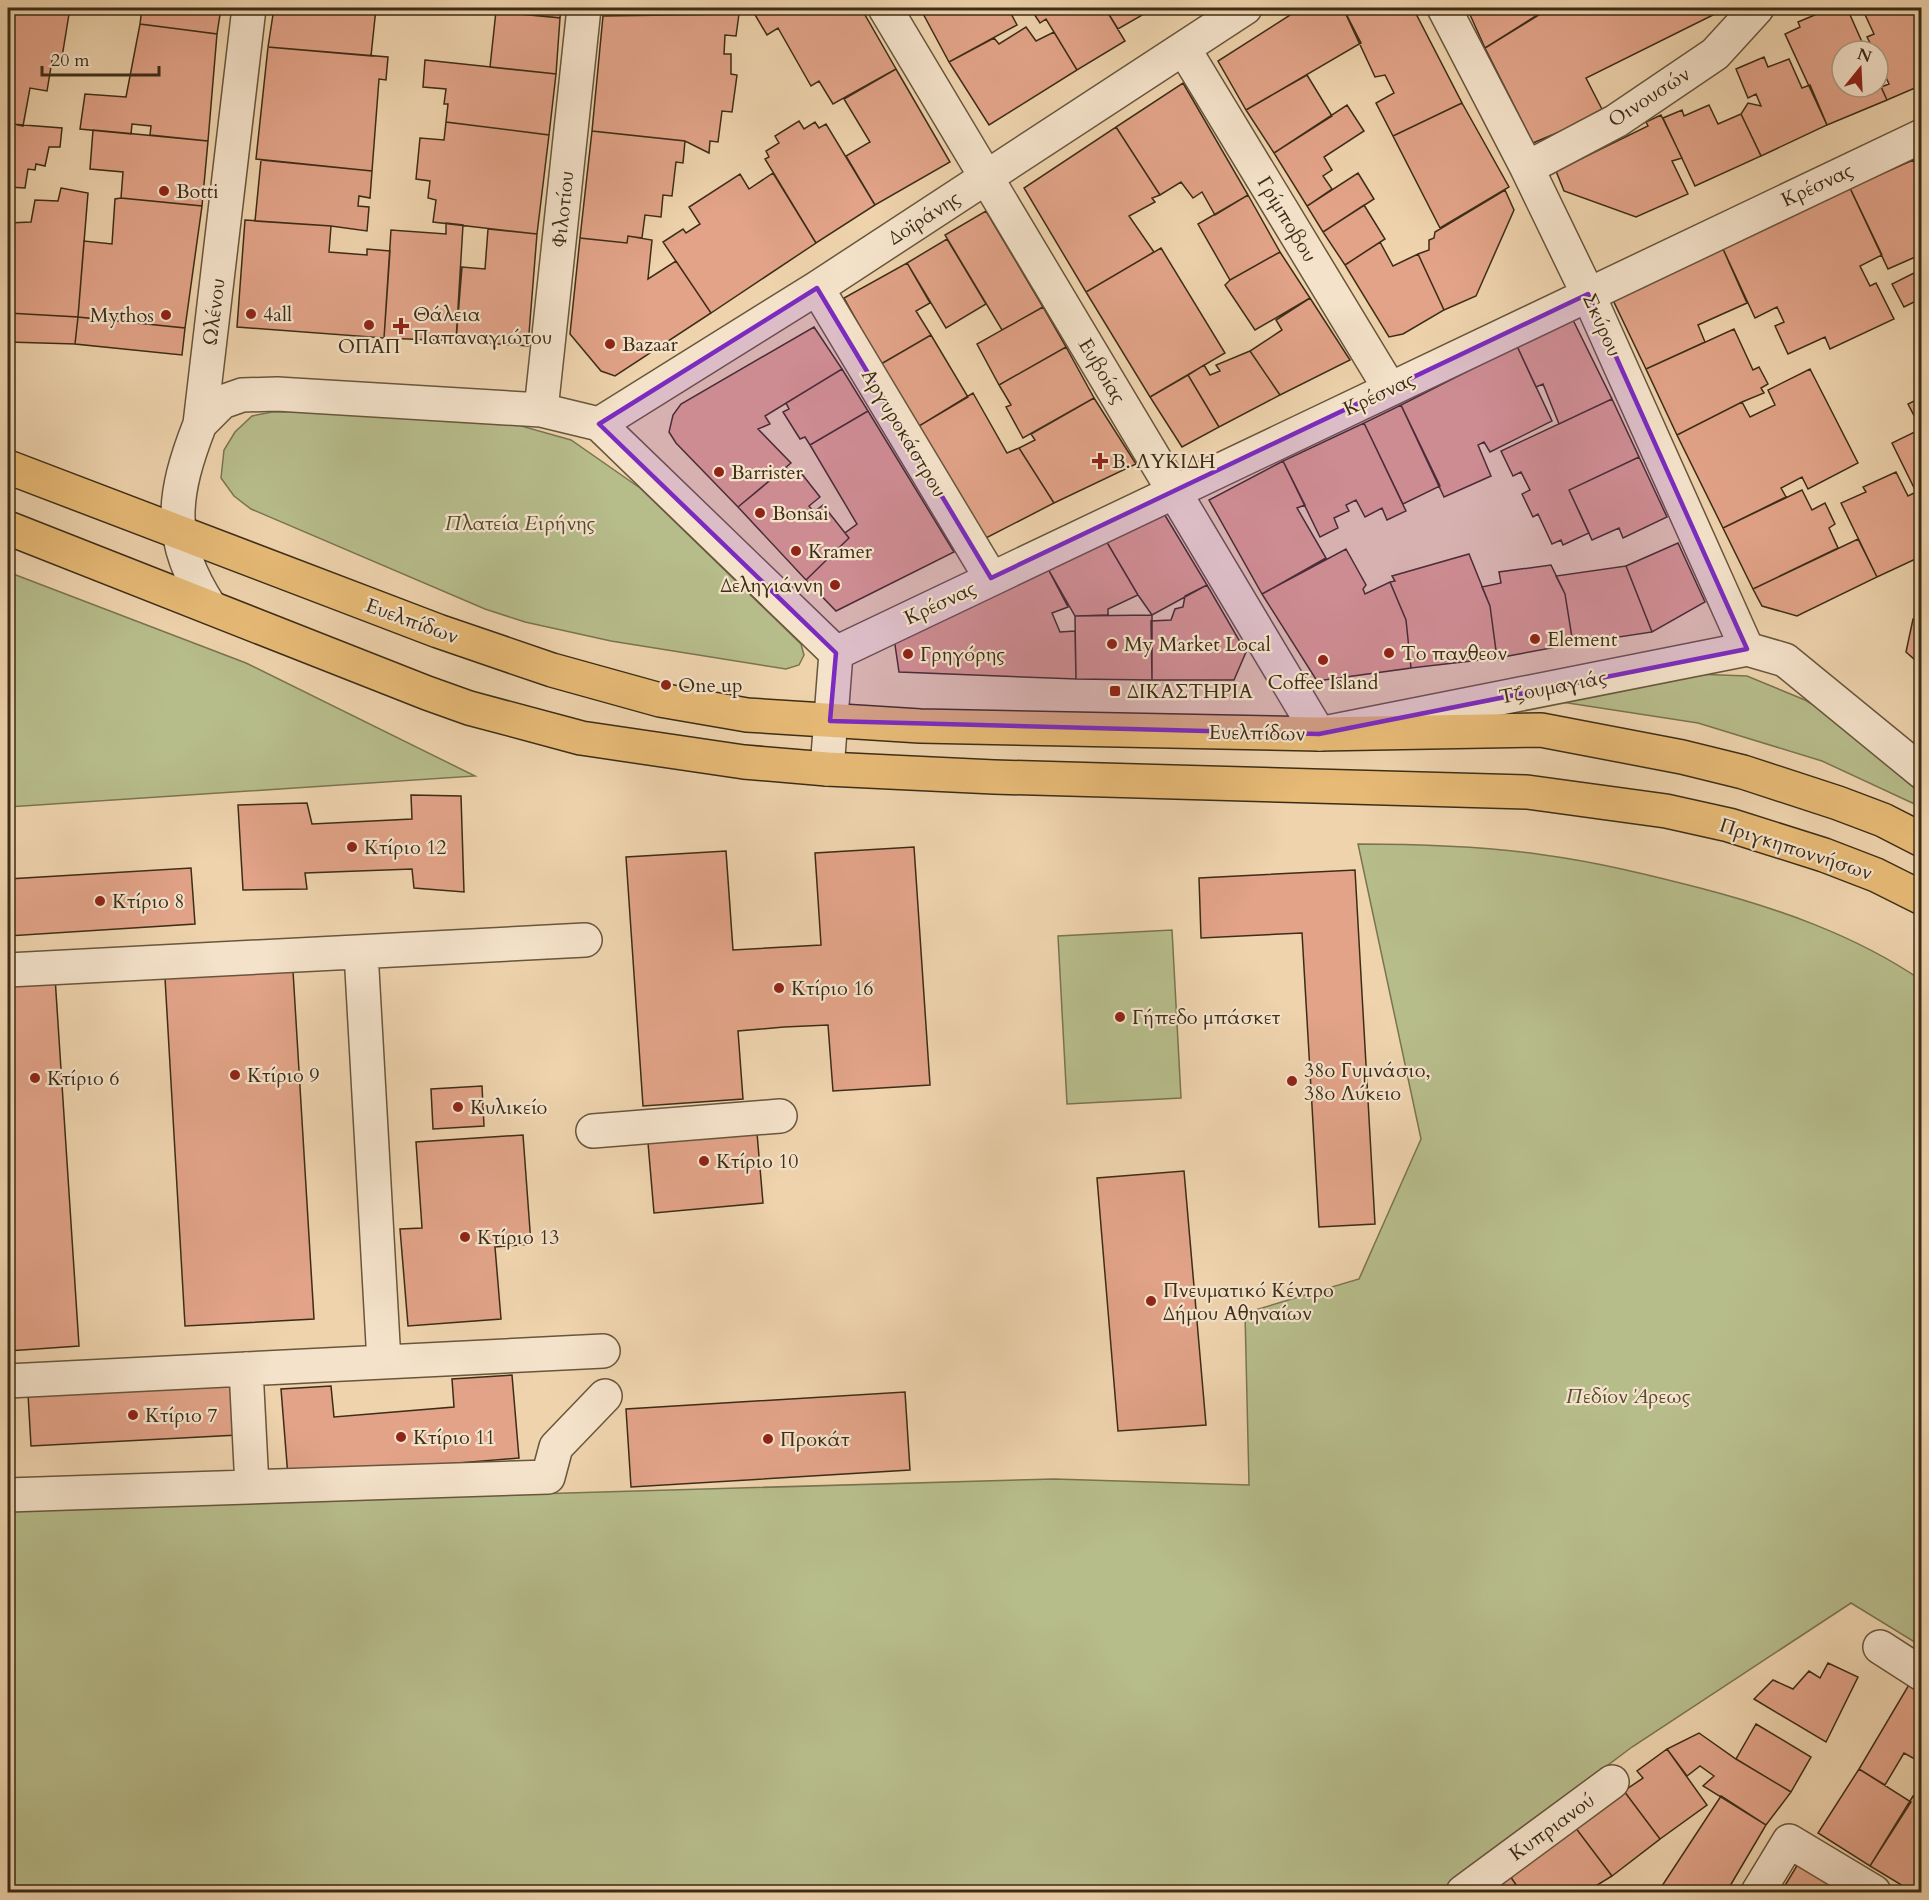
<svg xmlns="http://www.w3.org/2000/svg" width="1929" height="1900" font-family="Cardo,serif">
  <rect width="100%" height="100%" fill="#eed3ad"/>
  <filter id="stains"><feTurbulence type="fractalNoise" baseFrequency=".00333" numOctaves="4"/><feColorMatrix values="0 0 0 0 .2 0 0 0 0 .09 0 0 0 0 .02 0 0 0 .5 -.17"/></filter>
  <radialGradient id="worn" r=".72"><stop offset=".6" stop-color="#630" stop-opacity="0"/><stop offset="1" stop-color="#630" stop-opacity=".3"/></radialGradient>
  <path fill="#b7bc8b" stroke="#7a7451" stroke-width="1.5" d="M396 411 507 422 571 440 640 488 801 644 804 655 799 665 786 669 611 641 525 622 485 609 251 509 234 496 221 478 224 450 235 432 252 416 272 412Z
    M8 572 246 663 475 776 8 807Z
    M1669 673 1747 676 1805 700 1862 733 1921 795V807L1822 761 1698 723 1542 699Z
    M1358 844C1420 844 1483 846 1544 855 1597 862 1649 875 1700 888 1777 908 1855 935 1921 980V1646L1851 1603 1632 1747 1439 1892H8V1509L1054 1479 1249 1485 1245 1313 1359 1279 1421 1139Z
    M1172 930 1181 1098 1067 1104 1058 936Z"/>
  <path fill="#e2a388" stroke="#3c2d17" stroke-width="1.5" d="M8 8H70L62 57 53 55 47 91 30 88 23 126 8 123Z
    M142 8H221L217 34 140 24Z
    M274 8H376L371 56 268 47Z
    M457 8H561L560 18Z
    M751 8H861L896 69 833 104 819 81 811 86 778 28 767 35Z
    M920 8H1008L1017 25 949 62Z
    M1030 8H1105L1125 41 1077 70 1046 19 1040 23Z
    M1105 8H1141L1144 14 1118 29Z
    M1301 8H1343L1361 43 1246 110 1218 61Z
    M1343 8H1413L1462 103 1393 136 1376 103 1394 93 1385 75 1375 77Z
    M1467 8H1536L1539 14 1485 48Z
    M1550 8H1727L1586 78 1604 113 1533 143 1485 48Z
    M1843 8H1847L1866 51H1842V87H1878V80L1887 100 1827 125 1785 34 1800 27 1798 22 1829 9 1831 13Z
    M1862 8H1921L1922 85 1887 100 1881 87 1889 84 1878 60V51H1874L1867 37 1874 34Z
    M496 11 560 18 556 74 490 67Z
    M739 14 736 36 725 35 724 54H731V74L737 75 732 112 722 111 718 142 710 141 709 153 685 141 592 131 603 16Z
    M140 24 217 34 208 141 150 135 151 126 132 124 131 134 80 129 85 94 126 97Z
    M1026 27 1036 41 1054 32 1077 70 989 125 949 62 994 38 999 44Z
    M268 47 388 57 386 80 379 79 372 171 256 159Z
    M1764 57 1768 67 1789 59 1802 88 1810 85 1827 125 1761 156 1741 114 1748 103 1761 106 1756 94 1748 98 1736 69Z
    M425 60 556 74 549 135 446 122 448 104H444L446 89 423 87Z
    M896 69 950 162 875 205 846 156 870 142 844 99Z
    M1307 75 1332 116 1274 153 1246 110Z
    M1183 83 1248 195 1215 215 1202 192 1193 198 1181 182 1160 195 1116 127Z
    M1462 103 1509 187 1440 228 1393 136Z
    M1347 105 1364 131 1324 157 1332 170 1323 176 1332 189 1307 206 1274 153Z
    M1709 105 1718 124 1741 114 1761 156 1695 186 1663 118 1682 110 1684 116Z
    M1661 115 1682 158 1672 161 1688 194 1636 217 1564 191 1556 171 1648 126 1646 122Z
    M799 121 804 129 815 122 819 128 826 124 875 205 816 243 765 159 769 157 766 151 779 143 775 136Z
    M446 122 549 135 537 234 433 222 436 200 428 198 430 181 416 179 420 138 444 140Z
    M11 124 62 128 60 147H49L45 166 36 164 35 170 28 169 25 188 8 187V132Z
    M1116 127 1160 195 1152 198 1155 202 1129 216 1154 252 1086 292 1024 188Z
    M93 130 208 141 202 206 121 198 123 172 90 169Z
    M592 131 685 141 683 163 676 162 672 196 663 195 661 217 645 215 642 238 628 236 627 243 580 238Z
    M1922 156V178L1913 160Z
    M261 160 372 171 370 198 359 196 358 206 369 207 367 231 331 226 255 221Z
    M1913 160 1922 178V190L1917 191 1922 200V243L1918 245 1922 254 1888 269 1850 188Z
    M773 173 816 243 711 313 663 242 683 229 686 233 700 224 689 207 740 174 749 189Z
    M1358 173 1374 199 1323 232 1307 206Z
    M61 188 88 193 78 317 8 313V223L31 222 35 200 58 201Z
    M1850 188 1882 255 1860 266 1870 286 1876 283 1894 319 1830 349 1825 337 1788 354 1775 326 1784 322 1777 307 1755 318 1723 249Z
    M1505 190 1514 210 1476 296 1444 310 1418 254 1429 250V240L1434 238 1435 232Z
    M1248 195 1280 252 1230 280 1198 224Z
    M121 198 202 206 185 328 78 317 84 241 112 244 115 199Z
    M1364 205 1385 239 1345 265 1323 232Z
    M986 211 1043 307 1002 330 945 235Z
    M245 220 331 226 329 252 367 255V249L390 251 384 338 237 327Z
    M446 223 463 225 456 341 384 338 391 230 446 234Z
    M488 229 537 234 528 346 456 341 462 267 485 269Z
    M628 236 652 240 648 279 676 261 711 313 615 376 601 371 570 334 580 238 627 243Z
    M947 239 986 304 946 328 907 263Z
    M1380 242 1393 266 1418 254 1444 310 1403 334 1389 337 1345 265Z
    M1161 248 1225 353 1150 397 1086 292Z
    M1723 249 1747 303 1698 325 1705 342 1646 369 1612 298Z
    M1280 252 1310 298 1255 330 1225 285 1230 280Z
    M907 263 930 303 916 311 931 335 881 364 844 298Z
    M1922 269V298L1904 307 1892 284Z
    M1310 298 1350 360 1280 395 1250 351 1282 330 1276 320Z
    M1043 307 1066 347 999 385 977 344Z
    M8 313 78 317 75 344 8 342Z
    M1571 316 1612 399 1559 424 1543 384 1536 387 1517 346Z
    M78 317 185 328 182 355 75 344Z
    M814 327 842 369 765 416 770 424 758 429 791 463 738 507 676 443 669 432 673 415 681 404Z
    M1734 329 1753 370 1759 367 1768 384 1761 388 1764 393 1742 402 1677 435 1646 369Z
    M931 335 968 397 919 426 881 364Z
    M1517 346 1552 421 1490 452 1484 442 1478 445 1491 476 1444 497 1401 405Z
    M1066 347 1094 398 1023 438 1006 407 1011 405 999 385Z
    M1250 351 1280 395 1219 427 1188 375 1204 365 1210 375 1220 371 1216 365Z
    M842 369 868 411 810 445 805 437 800 439 783 412 789 409 786 403Z
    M1810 369 1858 463 1808 489 1802 477 1781 488 1786 497 1723 528 1677 435 1742 402 1750 417 1775 405 1768 390Z
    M1188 375 1219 427 1182 447 1150 397Z
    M973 393 1007 453 1019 448 1054 503 984 539 919 426Z
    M1922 397V504L1892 443 1921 429 1908 404Z
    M1094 398 1136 464 1054 503 1019 448 1035 440 1031 434Z
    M1612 399 1639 457 1569 490 1589 533 1563 545 1561 540 1552 544 1538 514 1533 517 1522 494 1530 490 1521 472 1513 476 1501 451Z
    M1401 405 1440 486 1403 504 1364 423Z
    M868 411 954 552 836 611 806 580 849 538 845 533 857 524 810 445Z
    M1364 423 1406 511 1387 520 1382 508 1365 517 1356 500 1346 505 1349 511 1334 518 1338 528 1320 537 1283 461Z
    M1639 457 1667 517 1623 538 1619 528 1592 540 1569 490Z
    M1283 461 1305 505 1297 508 1326 558 1262 594 1209 500Z
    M786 467 792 474 798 469 820 497 809 506 814 512 823 505 849 538 806 580 738 507Z
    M1896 472 1908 496 1916 492 1922 504V556L1877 577 1841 503 1866 492 1863 487Z
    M1802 490 1812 510 1825 503 1835 524 1829 528 1838 548 1753 589 1723 528Z
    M1163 512 1207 585 1152 615 1138 595 1105 539Z
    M1105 539 1138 595 1108 609V615L1075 616 1047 567Z
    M1858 539 1877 577 1797 616 1762 606 1753 589Z
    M1678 543 1705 602 1652 632 1626 566Z
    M1346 549 1366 585 1363 589 1365 594 1390 582 1406 620 1411 668 1317 681 1262 594Z
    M1469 554 1490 606 1497 658 1411 668 1406 620 1390 582 1395 581 1392 576Z
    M1551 565 1565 594 1573 644 1497 658 1490 606 1482 587 1501 583 1499 572Z
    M1626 566 1652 632 1573 644 1565 594 1556 576Z
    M1047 567 1068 607 1052 613 1060 632 1075 631 1076 679 899 672 894 638Z
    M1207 585 1246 652 1234 680H1152L1151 621 1171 620 1175 609 1183 607 1185 596Z
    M1152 615V680L1076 679 1075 616Z
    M1922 616V666L1906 652 1913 619Z
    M411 795 461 796 464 892 414 888 412 869 305 873 307 889 243 890 238 805 307 803 312 824 412 819Z
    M914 847 930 1085 833 1091 828 1025 784 1027 738 1031 743 1099 643 1106 626 857 726 851 733 950 821 945 815 853Z
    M191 868 195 924 8 936V879Z
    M1355 870 1375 1224 1319 1227 1302 933 1201 938 1199 878Z
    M293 971 314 1319 185 1326 165 978Z
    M55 977 79 1346 8 1351V980Z
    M482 1086 484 1126 433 1129 431 1089Z
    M757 1133 763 1203 654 1213 648 1143Z
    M523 1135 531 1244 495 1247 501 1319 408 1326 400 1229 422 1228 416 1142Z
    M1184 1171 1206 1425 1118 1431 1097 1178Z
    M512 1375 519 1458 288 1477 281 1389 331 1386 334 1417 454 1407 452 1379Z
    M235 1383 238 1435 31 1446 28 1394Z
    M905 1392 910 1470 631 1487 626 1409Z
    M1828 1663 1858 1677 1826 1742 1754 1699 1773 1680 1793 1689 1809 1671 1820 1678Z
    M1910 1683 1922 1690V1763L1904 1753 1885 1785 1859 1769Z
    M1756 1724 1811 1757 1791 1792 1736 1759Z
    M1699 1733 1736 1759 1791 1792 1766 1825 1703 1786 1714 1776 1700 1766 1687 1776 1667 1749Z
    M1667 1749 1707 1805 1660 1839 1624 1791 1643 1778 1637 1771Z
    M1859 1769 1911 1802 1870 1866 1818 1833Z
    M1624 1791 1660 1839 1612 1876 1575 1827Z
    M1721 1796 1766 1825 1730 1886 1726 1892H1658Z
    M1913 1796 1922 1801V1892H1913L1870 1866Z
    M1575 1827 1612 1876 1586 1892H1521L1510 1876Z
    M1798 1864 1847 1892H1781Z
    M1510 1876 1521 1892H1490Z"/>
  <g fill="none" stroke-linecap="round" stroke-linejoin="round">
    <defs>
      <path id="minor" d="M885 8 1319 734 1747 649 1785 660 1922 772
        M1444 8 1527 168 1588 294 1747 649
        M1184 49 1390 389
        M1527 168 1616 121 1715 54 1757 8
        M817 288 991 578
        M541 410 584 8
        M200 424 222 402 242 395 277 394 541 410 599 424 836 653
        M599 424 817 288 1245 8
        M210 607C166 540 172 496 200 424L249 8
        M836 653 1922 136
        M827 769 836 653
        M361 952 384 1362
        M8 970 585 940
        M593 1131 780 1116
        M246 1369 252 1487
        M8 1381 603 1351
        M8 1495 548 1477 556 1447 605 1396
        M1880 1647 1922 1674
        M1463 1892 1612 1782
        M1758 1892 1789 1841 1874 1892"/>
      <path id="major" d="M8 467 438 631 552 670 660 700 747 715 920 726 1319 734 1541 730 1682 757 1743 772 1838 803 1883 820 1922 840
        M8 528 427 693 469 708 581 738 744 762 827 769 994 777 1527 792 1666 811 1729 825 1824 855 1876 875 1922 898"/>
    </defs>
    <use href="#minor" stroke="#68563c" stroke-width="36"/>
    <use href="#major" stroke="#3c2d17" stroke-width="36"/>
    <use href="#minor" stroke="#f4e2ca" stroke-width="33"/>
    <use href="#major" stroke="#e7ba76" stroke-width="33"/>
  </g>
  <path fill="#7b2cbf" fill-opacity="0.2" stroke="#7b2cbf" stroke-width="4.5" stroke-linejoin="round" d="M817 288 991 578 1588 294 1747 649 1319 734 830 721 836 653 599 424Z"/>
  <g fill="#8f2418" stroke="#f4e2ca" stroke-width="2">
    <circle cx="164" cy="191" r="6"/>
    <circle cx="251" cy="314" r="6"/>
    <circle cx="166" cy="315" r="6"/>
    <circle cx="369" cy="325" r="6"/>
    <path d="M398 317h6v6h6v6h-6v6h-6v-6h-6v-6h6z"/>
    <circle cx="610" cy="344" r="6"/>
    <path d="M1097 452h6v6h6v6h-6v6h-6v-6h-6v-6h6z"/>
    <circle cx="719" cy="472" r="6"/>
    <circle cx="760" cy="513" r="6"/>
    <circle cx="796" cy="551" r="6"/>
    <circle cx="835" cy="585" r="6"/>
    <circle cx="1535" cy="639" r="6"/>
    <circle cx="1112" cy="644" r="6"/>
    <circle cx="1389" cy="653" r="6"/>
    <circle cx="908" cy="654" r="6"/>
    <circle cx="1323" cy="660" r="6"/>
    <circle cx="666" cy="685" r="6"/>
    <rect x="1109" y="685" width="12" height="12" rx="3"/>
    <circle cx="352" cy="847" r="6"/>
    <circle cx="100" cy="901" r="6"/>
    <circle cx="779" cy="988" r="6"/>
    <circle cx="1120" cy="1017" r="6"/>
    <circle cx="235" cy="1075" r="6"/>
    <circle cx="35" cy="1078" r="6"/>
    <circle cx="1292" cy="1081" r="6"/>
    <circle cx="458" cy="1107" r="6"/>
    <circle cx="704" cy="1161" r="6"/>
    <circle cx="465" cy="1237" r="6"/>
    <circle cx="1151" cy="1301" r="6"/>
    <circle cx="133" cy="1415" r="6"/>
    <circle cx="401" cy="1437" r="6"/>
    <circle cx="768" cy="1439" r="6"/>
  </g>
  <g text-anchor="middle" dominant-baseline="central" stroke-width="4.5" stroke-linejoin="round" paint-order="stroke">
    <g font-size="20" fill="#3c2d17" stroke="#f4e2ca">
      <text transform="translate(1649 97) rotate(-33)">Οινουσών</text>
      <text transform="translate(1817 185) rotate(-25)">Κρέσνας</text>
      <text transform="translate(563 209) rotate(-84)">Φιλοτίου</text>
      <text transform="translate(924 218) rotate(-33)">Δοϊράνης</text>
      <text transform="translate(1287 219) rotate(59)">Γρίμποβου</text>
      <text transform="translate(214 312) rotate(-83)">Ωλένου</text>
      <text transform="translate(1602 325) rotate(66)">Σκύρου</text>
      <text transform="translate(1102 371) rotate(59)">Ευβοίας</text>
      <text transform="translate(1379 394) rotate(-25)">Κρέσνας</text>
      <text transform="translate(904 433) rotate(59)">Αργυροκάστρου</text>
      <text transform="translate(940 603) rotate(-25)">Κρέσνας</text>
      <text transform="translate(412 621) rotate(20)">Ευελπίδων</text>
      <text transform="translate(1553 687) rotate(-11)">Τζουμαγιάς</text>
      <text transform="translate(1257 733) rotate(1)">Ευελπίδων</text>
      <text transform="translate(1796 849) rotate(18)">Πριγκηποννήσων</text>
      <text transform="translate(1552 1827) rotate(-36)">Κυπριανού</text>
    </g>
    <g font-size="20" fill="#3c2d17" stroke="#f4e2ca" text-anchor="start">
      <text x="176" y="191">Botti</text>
      <text x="263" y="314">4all</text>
      <text x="413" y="314">Θάλεια<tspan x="413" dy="23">Παπαναγιώτου</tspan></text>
      <text x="154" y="315" text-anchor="end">Mythos</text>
      <text x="622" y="344">Bazaar</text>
      <text x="369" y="346" text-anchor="middle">ΟΠΑΠ</text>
      <text x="1112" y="461">Β. ΛΥΚΙΔΗ</text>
      <text x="731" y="472">Barrister</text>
      <text x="772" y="513">Bonsai</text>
      <text x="808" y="551">Kramer</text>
      <text x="823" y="585" text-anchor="end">Δεληγιάννη</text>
      <text x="1547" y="639">Element</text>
      <text x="1124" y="644">My Market Local</text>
      <text x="1401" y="653">Το πανθεον</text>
      <text x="920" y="654">Γρηγόρης</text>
      <text x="1323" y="682" text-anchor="middle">Coffee Island</text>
      <text x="678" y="685">One up</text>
      <text x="1127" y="691">ΔΙΚΑΣΤΗΡΙΑ</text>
      <text x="364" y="847">Κτίριο 12</text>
      <text x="112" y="901">Κτίριο 8</text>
      <text x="791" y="988">Κτίριο 16</text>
      <text x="1132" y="1017">Γήπεδο μπάσκετ</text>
      <text x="1304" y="1070">38ο Γυμνάσιο,<tspan x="1304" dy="23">38ο Λύκειο</tspan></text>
      <text x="247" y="1075">Κτίριο 9</text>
      <text x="47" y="1078">Κτίριο 6</text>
      <text x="470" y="1107">Κυλικείο</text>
      <text x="716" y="1161">Κτίριο 10</text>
      <text x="477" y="1237">Κτίριο 13</text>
      <text x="1163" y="1290">Πνευματικό Κέντρο<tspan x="1163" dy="23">Δήμου Αθηναίων</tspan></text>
      <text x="145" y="1415">Κτίριο 7</text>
      <text x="413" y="1437">Κτίριο 11</text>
      <text x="780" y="1439">Προκάτ</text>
    </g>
    <g font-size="20" font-style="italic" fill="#554a2e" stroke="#f4e2ca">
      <text x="520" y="523">Πλατεία Ειρήνης</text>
      <text x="1628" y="1396">Πεδίον Άρεως</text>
    </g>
  </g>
  <rect width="1929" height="1900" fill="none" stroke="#eed3ad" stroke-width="30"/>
  <rect x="9" y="9" width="1911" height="1882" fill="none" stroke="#3c2d17" stroke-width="3"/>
  <rect x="15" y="15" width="1899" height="1870" fill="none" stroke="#3c2d17" stroke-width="1.5"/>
  <g transform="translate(1860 69) rotate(18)"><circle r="28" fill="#f4e2ca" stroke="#aa9a82" stroke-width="1.5"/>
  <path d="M0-4.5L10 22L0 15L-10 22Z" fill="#8f2418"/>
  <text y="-9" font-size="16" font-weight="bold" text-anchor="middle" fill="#3c2d17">N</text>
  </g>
  <path d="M42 66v9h117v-9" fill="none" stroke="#3c2d17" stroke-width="3"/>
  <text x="51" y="66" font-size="18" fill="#3c2d17" stroke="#f4e2ca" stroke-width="4.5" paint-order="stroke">20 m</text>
  <rect width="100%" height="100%" filter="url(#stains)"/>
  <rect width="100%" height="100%" fill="url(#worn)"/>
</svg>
